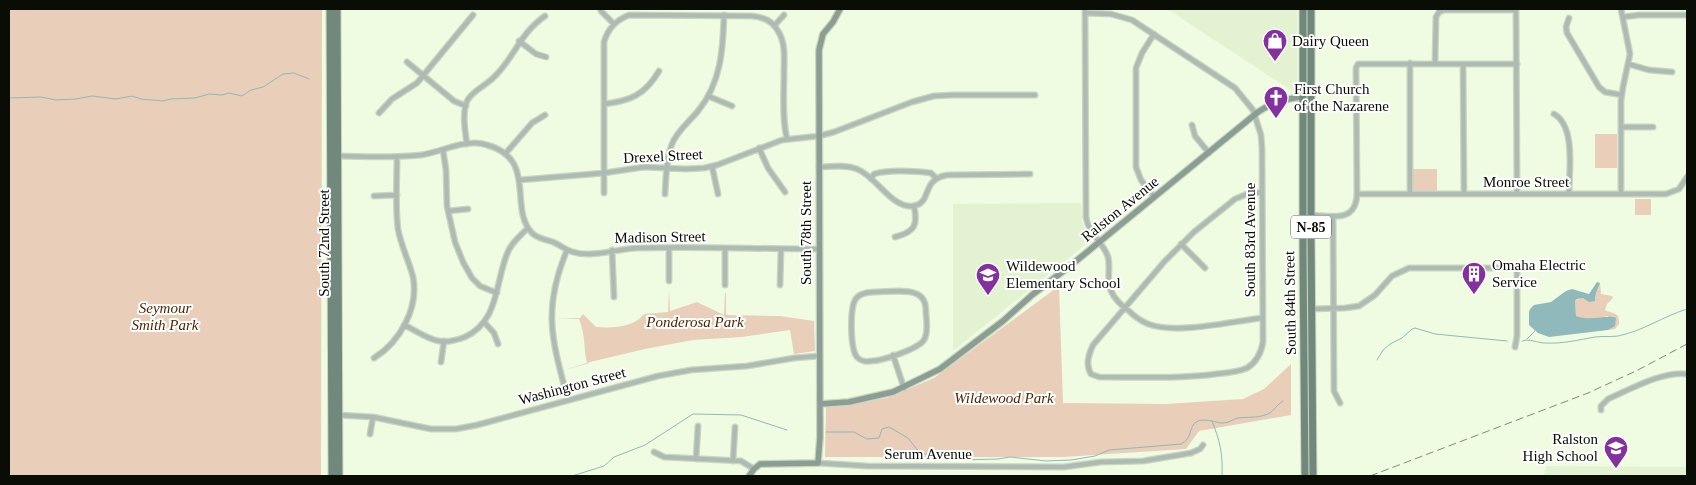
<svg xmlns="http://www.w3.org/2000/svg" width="1696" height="485" font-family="'Times New Roman',serif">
  <rect width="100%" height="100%" fill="#effce1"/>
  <path fill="#e3f3d1" d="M1167 9H1297V94Z
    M1081 203 1082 221 1090 241 953 351V204Z
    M1546 466 1687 467V476H1544Z"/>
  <path fill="#e9ceb9" d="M9 9H322L321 476H9Z
    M1595 134H1617V168H1595Z
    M1413 169H1437V191H1413Z
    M1635 199H1651V215H1635Z
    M1600 283 1601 294 1612 296 1613 298 1607 304 1605 310C1612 314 1620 311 1619 324L1615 329 1608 330 1611 328 1608 316 1588 320 1576 316 1575 301 1581 298 1596 299V293Z
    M1059 286 1063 403 1166 404 1243 399 1264 389 1291 364V415L1199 431 1186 449 1063 457H825L826 406 887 398 934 378Z
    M669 290 670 311 697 302 724 315 725 293H726V315L780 316 814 321 815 351 794 354 790 330 742 337 693 340 645 349 590 362 587 364 564 370 587 363C583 346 586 336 579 319L556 318H580L583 314 596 327C613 328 633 328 644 314L668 312Z"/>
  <path fill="#8fb9ba" d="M1597 282 1600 283 1596 293 1595 301 1589 302 1583 298 1577 299 1575 301 1576 316C1591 322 1606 314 1616 318L1615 326 1608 330 1549 337 1538 333 1529 325V312L1530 309 1534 305 1551 302 1566 291 1572 289 1589 294Z"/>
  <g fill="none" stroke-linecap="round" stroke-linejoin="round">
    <path stroke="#8fb9ba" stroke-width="1" d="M9 98 41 97 56 100 76 99 92 96 116 99 132 96 141 99 163 101 171 99 195 98 209 94 222 95 229 93 242 96 251 90 263 87 283 74 294 73 309 79
      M1527 339 1535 331
      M1522 341C1530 338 1537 343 1545 343 1562 344 1578 340 1595 337 1603 336 1611 337 1618 336 1643 331 1664 316 1687 309
      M1377 360 1383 350 1390 344 1402 338 1412 329 1415 328 1435 334 1507 341
      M1212 421C1220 441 1223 454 1222 476
      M826 432H854L867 439 879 438 882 429 889 427 908 438 919 452 925 454 937 452 949 458 957 460 998 459 1010 457 1046 461 1071 460 1095 456 1109 450 1181 444C1192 439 1189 427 1196 422 1205 417 1215 423 1223 423 1229 423 1233 419 1238 418 1247 417 1257 418 1265 415 1273 413 1276 405 1283 401
      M572 476 604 466 614 457 645 445 693 414 741 415 787 430"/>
    <defs>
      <path id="street" d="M1085 9 1086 217C1088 233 1103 242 1108 257 1111 268 1106 280 1111 291 1115 300 1122 306 1129 311 1134 316 1141 321 1148 324 1179 335 1230 321 1263 318
        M1516 9 1517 194
        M1621 9 1630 54 1623 87 1621 101V194
        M601 11 614 24
        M1085 13 1111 14 1132 20 1235 88 1253 110 1261 135 1262 148 1263 342C1261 353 1257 362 1247 368 1238 372 1226 373 1216 374 1178 379 1138 377 1099 377L1091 374C1085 364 1089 354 1093 345L1164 262 1194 232 1235 199 1247 194 1262 192
        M1623 17 1639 15H1687
        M1569 18 1566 27 1567 33 1599 87 1605 92 1622 95
        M774 26 784 15
        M519 41 536 54 546 57
        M407 62 454 101 466 106
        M1410 63V194
        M1435 63 1436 17 1439 12 1444 10H1516
        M1463 64 1464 194
        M1628 64 1649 70 1672 72
        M708 96 732 106
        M604 104C630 101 645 95 659 71
        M379 113 392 99 417 83 473 15
        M1554 114C1576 126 1569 172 1569 194
        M1192 125 1195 136 1209 153
        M1621 127H1653
        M467 144C465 131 462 113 467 101 472 91 485 86 493 78 514 59 519 34 545 16
        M759 148 768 168 785 192
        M443 150 446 170 447 206 455 242 463 262 472 278 480 286 497 293
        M505 154 532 123 545 115
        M337 156C365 157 393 158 421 155 442 152 466 138 487 145 538 159 508 208 532 233 538 239 545 239 553 242 560 245 566 250 573 252 591 258 617 249 637 248 697 246 758 249 819 249
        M712 166 718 194
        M819 167C831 167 845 164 857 169 876 176 892 209 913 206 933 203 920 180 947 175L1030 174
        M871 179 874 174C891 169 913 171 931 173L936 178
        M520 180 604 173 644 167 686 169 704 168 717 165 782 140 819 136 834 132 912 102 934 96 953 95H1035
        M604 193V42C608 28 616 20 629 15L752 16C763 17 773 21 778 31 786 43 784 59 784 73 784 95 782 118 787 139
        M665 194C666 178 666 160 672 144 677 131 689 122 698 111 721 83 723 50 724 15
        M1357 194H1666L1679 189 1687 177
        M374 196 397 195
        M1154 197 1141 180 1136 167V68L1142 53 1154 34
        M448 211 468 209
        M1311 215C1332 216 1356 223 1357 194L1356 68 1358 64H1517
        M1333 216 1334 391 1340 403
        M895 237C915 232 918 225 914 206
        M1181 244 1205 268
        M567 250C542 310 552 340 568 400
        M612 250 614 297
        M669 281V248
        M725 285V249
        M780 285 781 249
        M875 292C886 292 908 289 917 294 925 298 926 305 926 314 927 322 928 333 924 340 918 349 882 361 871 361 866 362 860 361 857 357 850 349 850 309 855 300 859 293 867 292 875 292Z
        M1310 309 1345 308 1359 306 1375 295 1392 276 1409 268H1515L1517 271V336L1515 347
        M484 322 494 333 498 344
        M404 325C415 330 427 339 439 341 448 343 457 340 465 337 499 321 495 284 507 254 511 243 520 236 528 228
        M893 355 904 388
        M374 358C400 342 419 308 413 277 409 261 401 246 398 229 395 206 397 180 397 157
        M441 362 444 341
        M1601 410V406L1608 399C1631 389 1662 371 1687 374
        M338 415 373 417 431 429H456L477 425 658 376 691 370 747 366 794 358 819 356
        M370 434 373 417
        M654 452 664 457 741 461 754 469
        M696 459 698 426
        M733 461 735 427
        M818 463 867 466 1064 467 1101 462 1143 461 1191 453 1200 449 1203 445"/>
      <path id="secondary" d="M820 404 849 402 893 392 940 369 1003 321 1032 295 1070 266 1258 112C1273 102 1286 98 1303 97
        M749 476 754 469 760 464 818 463 820 437 819 50 823 34 833 22 840 9"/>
      <path id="primary" d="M330 9 332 476
        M337 9 339 476
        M1303 9V254L1305 476
        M1311 9V237L1313 476"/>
    </defs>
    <use href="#street" stroke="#cad6be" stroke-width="7"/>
    <use href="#secondary" stroke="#cad6be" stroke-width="8"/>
    <use href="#primary" stroke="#cad6be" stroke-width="9"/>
    <use href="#street" stroke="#aebbb4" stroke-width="4.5"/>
    <use href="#secondary" stroke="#8b9d94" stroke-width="5.5"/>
    <use href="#primary" stroke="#71887c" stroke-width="7"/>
    <path stroke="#828b79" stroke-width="1" stroke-dasharray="8 4" stroke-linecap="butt" d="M1370 476 1588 393 1638 370 1687 344"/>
  </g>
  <defs>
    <symbol id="shop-pin" viewBox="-11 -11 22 30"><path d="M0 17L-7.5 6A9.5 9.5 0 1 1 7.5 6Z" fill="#84309e" stroke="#fff"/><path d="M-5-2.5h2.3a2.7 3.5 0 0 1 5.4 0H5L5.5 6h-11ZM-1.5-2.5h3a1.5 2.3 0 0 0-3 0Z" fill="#fff"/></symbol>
    <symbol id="church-pin" viewBox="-11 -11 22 30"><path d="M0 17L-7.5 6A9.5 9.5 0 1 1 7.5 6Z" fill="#84309e" stroke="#fff"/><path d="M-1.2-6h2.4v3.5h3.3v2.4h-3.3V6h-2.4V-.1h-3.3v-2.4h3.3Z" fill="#fff"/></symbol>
    <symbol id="building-pin" viewBox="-11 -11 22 30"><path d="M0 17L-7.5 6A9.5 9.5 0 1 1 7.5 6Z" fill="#84309e" stroke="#fff"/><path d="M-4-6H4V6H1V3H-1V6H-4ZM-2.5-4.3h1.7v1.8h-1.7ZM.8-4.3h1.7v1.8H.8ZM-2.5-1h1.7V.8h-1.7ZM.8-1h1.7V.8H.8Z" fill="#fff"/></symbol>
    <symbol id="school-pin" viewBox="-11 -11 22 30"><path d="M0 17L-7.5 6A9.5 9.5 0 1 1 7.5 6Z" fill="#84309e" stroke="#fff"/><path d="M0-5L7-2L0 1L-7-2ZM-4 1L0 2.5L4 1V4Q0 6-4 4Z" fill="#fff"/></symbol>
  </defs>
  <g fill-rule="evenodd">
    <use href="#shop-pin" x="1261" y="27" width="28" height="38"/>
    <use href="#church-pin" x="1262" y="84" width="28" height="38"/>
    <use href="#building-pin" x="1460" y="260" width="28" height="38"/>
    <use href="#school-pin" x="974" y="261" width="28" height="38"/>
    <use href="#school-pin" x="1602" y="434" width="28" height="38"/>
  </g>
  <g text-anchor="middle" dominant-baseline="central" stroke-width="4" stroke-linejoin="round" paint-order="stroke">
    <rect fill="#fff" stroke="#535650" stroke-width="1" x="1291" y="215.5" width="40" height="23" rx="4"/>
    <g font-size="14" font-weight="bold" fill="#090d05">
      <text x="1311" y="227">N-85</text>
    </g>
    <g font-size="15" fill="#090d05" stroke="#fff" text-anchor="start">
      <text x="1292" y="41">Dairy Queen</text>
      <text x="1294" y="89">First Church<tspan x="1294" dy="17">of the Nazarene</tspan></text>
      <text x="1492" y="265">Omaha Electric<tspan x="1492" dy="17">Service</tspan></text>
      <text x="1006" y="266">Wildewood<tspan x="1006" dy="17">Elementary School</tspan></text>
      <text x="1598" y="439" text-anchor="end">Ralston<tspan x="1598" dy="17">High School</tspan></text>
    </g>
    <g font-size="15" fill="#090d05" stroke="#fff">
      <text transform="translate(663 156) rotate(-3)">Drexel Street</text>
      <text x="1526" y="182">Monroe Street</text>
      <text transform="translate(1120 209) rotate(-39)">Ralston Avenue</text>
      <text transform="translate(806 233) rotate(-90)">South 78th Street</text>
      <text transform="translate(660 237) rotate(-1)">Madison Street</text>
      <text transform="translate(1250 240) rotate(-90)">South 83rd Avenue</text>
      <text transform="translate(324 243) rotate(-90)">South 72nd Street</text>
      <text transform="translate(1290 303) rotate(-91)">South 84th Street</text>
      <text transform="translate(572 386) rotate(-15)">Washington Street</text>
      <text x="928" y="454">Serum Avenue</text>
    </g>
    <g font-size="15" font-style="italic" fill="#4c2600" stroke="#fff">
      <text x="165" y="308">Seymour<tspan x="165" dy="17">Smith Park</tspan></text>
      <text x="695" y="322">Ponderosa Park</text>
      <text x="1004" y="398">Wildewood Park</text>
    </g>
  </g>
  <rect width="1696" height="485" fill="none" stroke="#090d05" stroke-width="20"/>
</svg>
